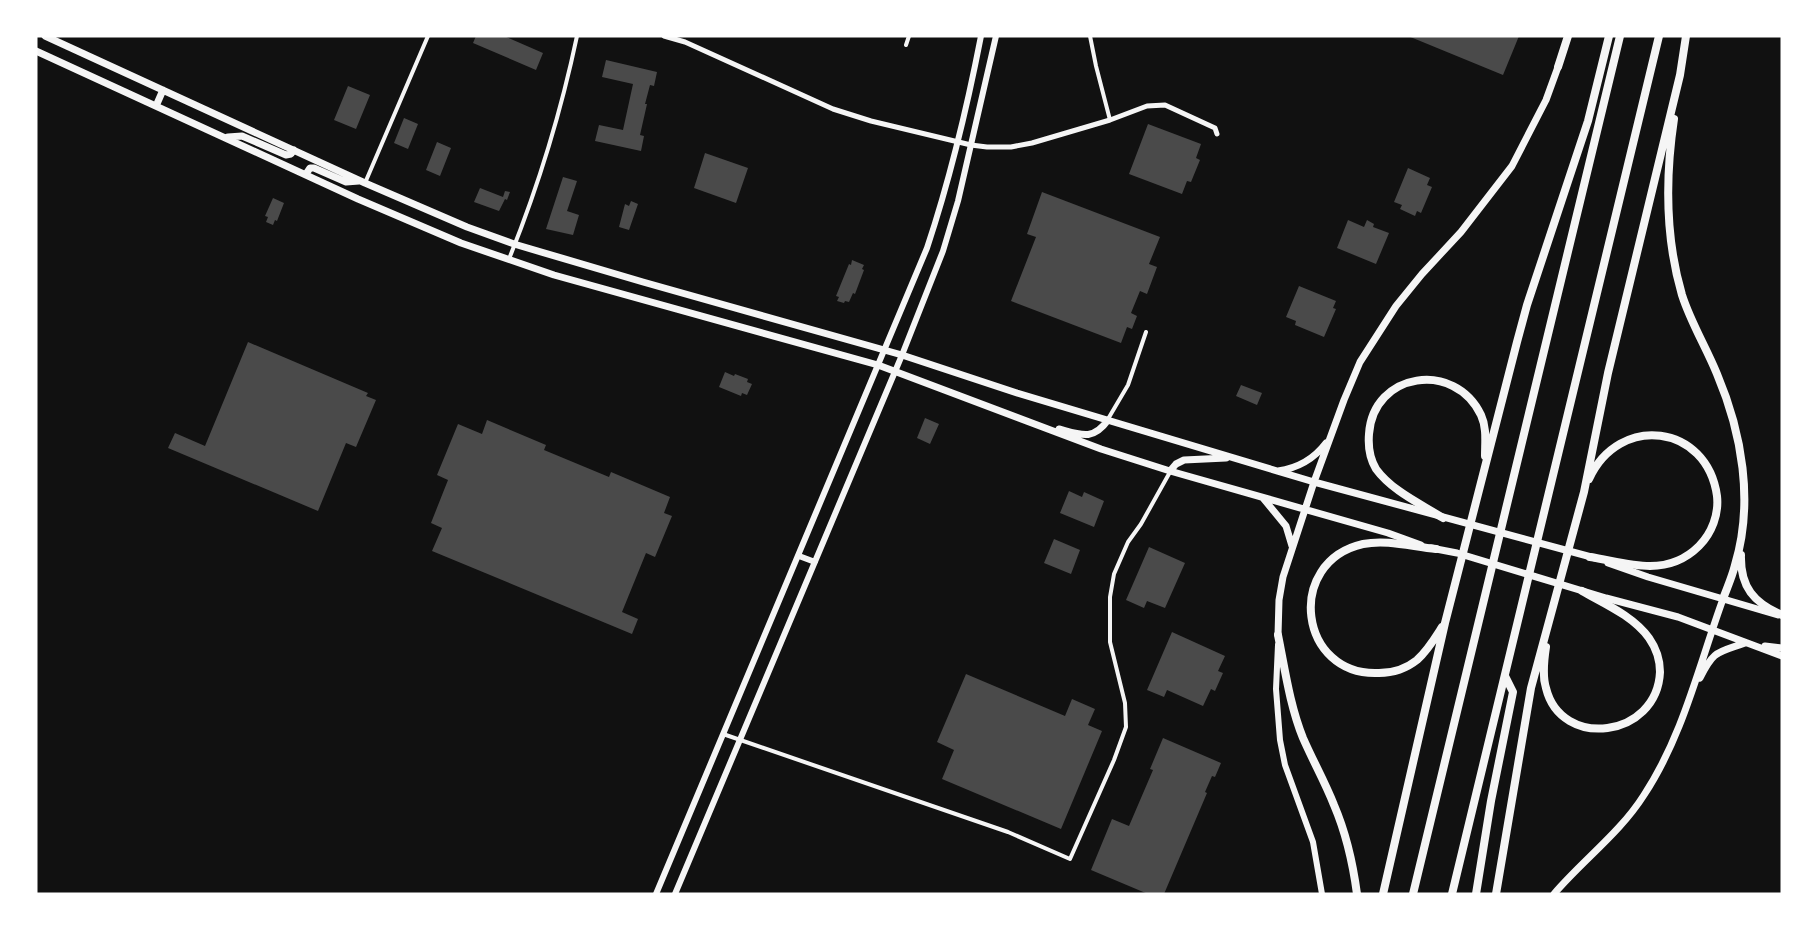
<svg xmlns="http://www.w3.org/2000/svg" width="1818" height="930" font-family="Mulish,sans-serif">
  <rect width="100%" height="100%" fill="#111"/>
  <path fill="#4a4a4a" d="M476 36H504L543 53 536 70 473 43Z
    M1408 36H1519L1503 75Z
    M606 60 657 72 654 86 650 85 645 104H647L640 135 644 136 641 151 595 141 599 125 623 130 633 84 602 77Z
    M348 86 370 95 356 129 334 120Z
    M404 118 418 124 408 149 394 143Z
    M1148 124 1201 144 1196 158 1200 160 1191 182 1187 181 1182 194 1129 174Z
    M437 142 451 148 440 176 426 170Z
    M705 153 748 168 736 203 694 188Z
    M1408 168 1430 178 1427 185 1432 187 1421 213 1417 211 1415 216 1400 209 1402 205 1394 202Z
    M563 177 577 181 567 211 579 215 573 235 546 229Z
    M480 188 503 197 505 191 510 192 507 200 505 199 499 211 474 202Z
    M1042 192 1160 237 1149 264 1157 267 1147 294 1140 291 1131 313 1137 316 1132 329 1127 327 1121 343 1011 301 1036 237 1027 234Z
    M273 198 284 203 277 221 275 220 273 225 266 222 268 217 265 216Z
    M631 201 638 204 629 230 619 227 625 204 629 206Z
    M1348 220 1364 227 1367 220 1374 224 1373 227 1389 233 1376 264 1337 248Z
    M852 260 864 265 862 269 864 270 855 294 853 293 849 302 845 301 844 303 837 301 839 297 836 296 849 264 851 265Z
    M1299 286 1336 301 1333 308 1336 309 1324 337 1295 325 1296 321 1286 317Z
    M248 342 368 393 366 396 376 400 356 447 346 443 318 511 168 448 175 433 205 446Z
    M725 372 734 376 735 374 748 379 747 382 752 384 747 395 742 393 741 396 719 387Z
    M1241 385 1262 393 1257 405 1236 396Z
    M925 418 939 424 930 444 917 438Z
    M487 420 546 445 544 450 609 477 611 472 670 497 664 513 672 516 655 557 646 553 622 612 638 619 632 634 432 551 442 528 431 523 448 480 437 475 458 424 482 434Z
    M1069 491 1082 497 1084 492 1104 501 1094 527 1060 513Z
    M1054 539 1080 550 1071 574 1044 563Z
    M1149 547 1185 563 1165 608 1147 601 1144 608 1126 600Z
    M1172 632 1225 656 1218 671 1223 673 1215 691 1211 689 1203 706 1167 690 1164 697 1147 690Z
    M966 674 1065 716 1072 699 1095 709 1088 725 1102 731 1061 829 942 779 954 750 937 742Z
    M1163 738 1221 763 1215 777 1212 776 1205 792 1207 793 1164 894H1148L1091 870 1112 819 1129 826 1153 770 1150 769Z"/>
  <g fill="none" stroke-linecap="round" stroke-linejoin="round">
    <path stroke="#f5f5f5" stroke-width="4" d="M1090 36 1096 66 1110 120
      M906 45 909 36
      M365 183 428 36
      M509 259C538 187 561 112 577 36
      M1108 419 1128 385 1146 332
      M723 734 1008 832 1070 859 1114 760 1126 727 1125 703 1110 642V597L1114 574 1128 542 1141 524 1170 472"/>
    <path stroke="#f5f5f5" stroke-width="5" d="M664 36 685 42 833 109 871 121 971 145 987 147H1011L1032 143 1110 120 1147 106 1165 105 1215 128 1217 134"/>
    <path stroke="#f5f5f5" stroke-width="6" d="M799 556 815 562
      M1278 645 1276 689 1280 740 1285 765 1313 842 1322 894
      M656 894 927 248C950 179 967 108 981 36
      M675 894 902 355 943 251 958 201 996 36"/>
    <path stroke="#f5f5f5" stroke-width="7" d="M45 36 365 183 467 227 514 244 643 282 902 355 1017 393 1314 482 1595 558
      M36 51 358 199 461 243 554 275 878 365 1101 449 1170 471 1388 533 1421 545
      M156 106 163 90
      M228 137 242 136 286 155 291 154 294 150
      M306 174 310 168H314L346 182 359 181
      M1059 429C1081 435 1093 441 1108 420
      M1170 471 1176 464 1184 460 1226 458
      M1278 471C1298 468 1314 459 1326 443
      M1263 498 1286 526 1292 546
      M1431 548 1457 553 1606 598 1678 617 1782 656
      M1608 563 1648 577 1778 615
      M1278 635 1279 600 1283 577 1314 482 1344 400 1360 362 1396 306 1422 274 1461 232 1512 166 1546 100 1558 67
      M1765 646 1782 648
      M1700 678C1714 650 1717 653 1745 643
      M1554 894C1583 860 1620 833 1644 795 1683 736 1699 665 1723 599"/>
    <path stroke="#f5f5f5" stroke-width="8" d="M1558 67 1568 36
      M1674 119C1665 179 1665 237 1682 295 1691 323 1706 347 1717 374 1742 433 1754 502 1735 565 1732 577 1727 588 1723 599
      M1589 479C1619 413 1707 424 1717 496 1719 514 1712 533 1699 546 1686 559 1669 566 1650 566 1630 566 1610 560 1590 557
      M1443 518C1421 504 1392 491 1376 469 1370 459 1368 446 1369 434 1373 372 1455 360 1481 415 1487 428 1485 442 1485 456
      M1436 549C1413 547 1387 539 1363 544 1284 562 1299 677 1379 673 1393 673 1407 668 1417 660 1428 650 1435 638 1442 627
      M1741 555C1740 587 1754 603 1782 615
      M1278 635C1285 670 1290 706 1303 738 1313 761 1325 782 1334 805 1346 833 1353 864 1357 894
      M1546 647C1544 660 1542 675 1546 688 1561 750 1657 738 1660 672 1660 661 1656 648 1649 638 1633 616 1605 604 1582 591
      M1383 894 1445 623 1517 342 1527 305 1588 121 1609 36
      M1413 894 1620 36
      M1452 894 1659 36
      M1476 894 1491 801 1513 692 1505 676
      M1496 894 1531 688 1584 492 1608 373 1680 75 1686 36"/>
  </g>
  <rect width="1818" height="930" fill="none" stroke="#ffffff" stroke-width="75"/>
</svg>
